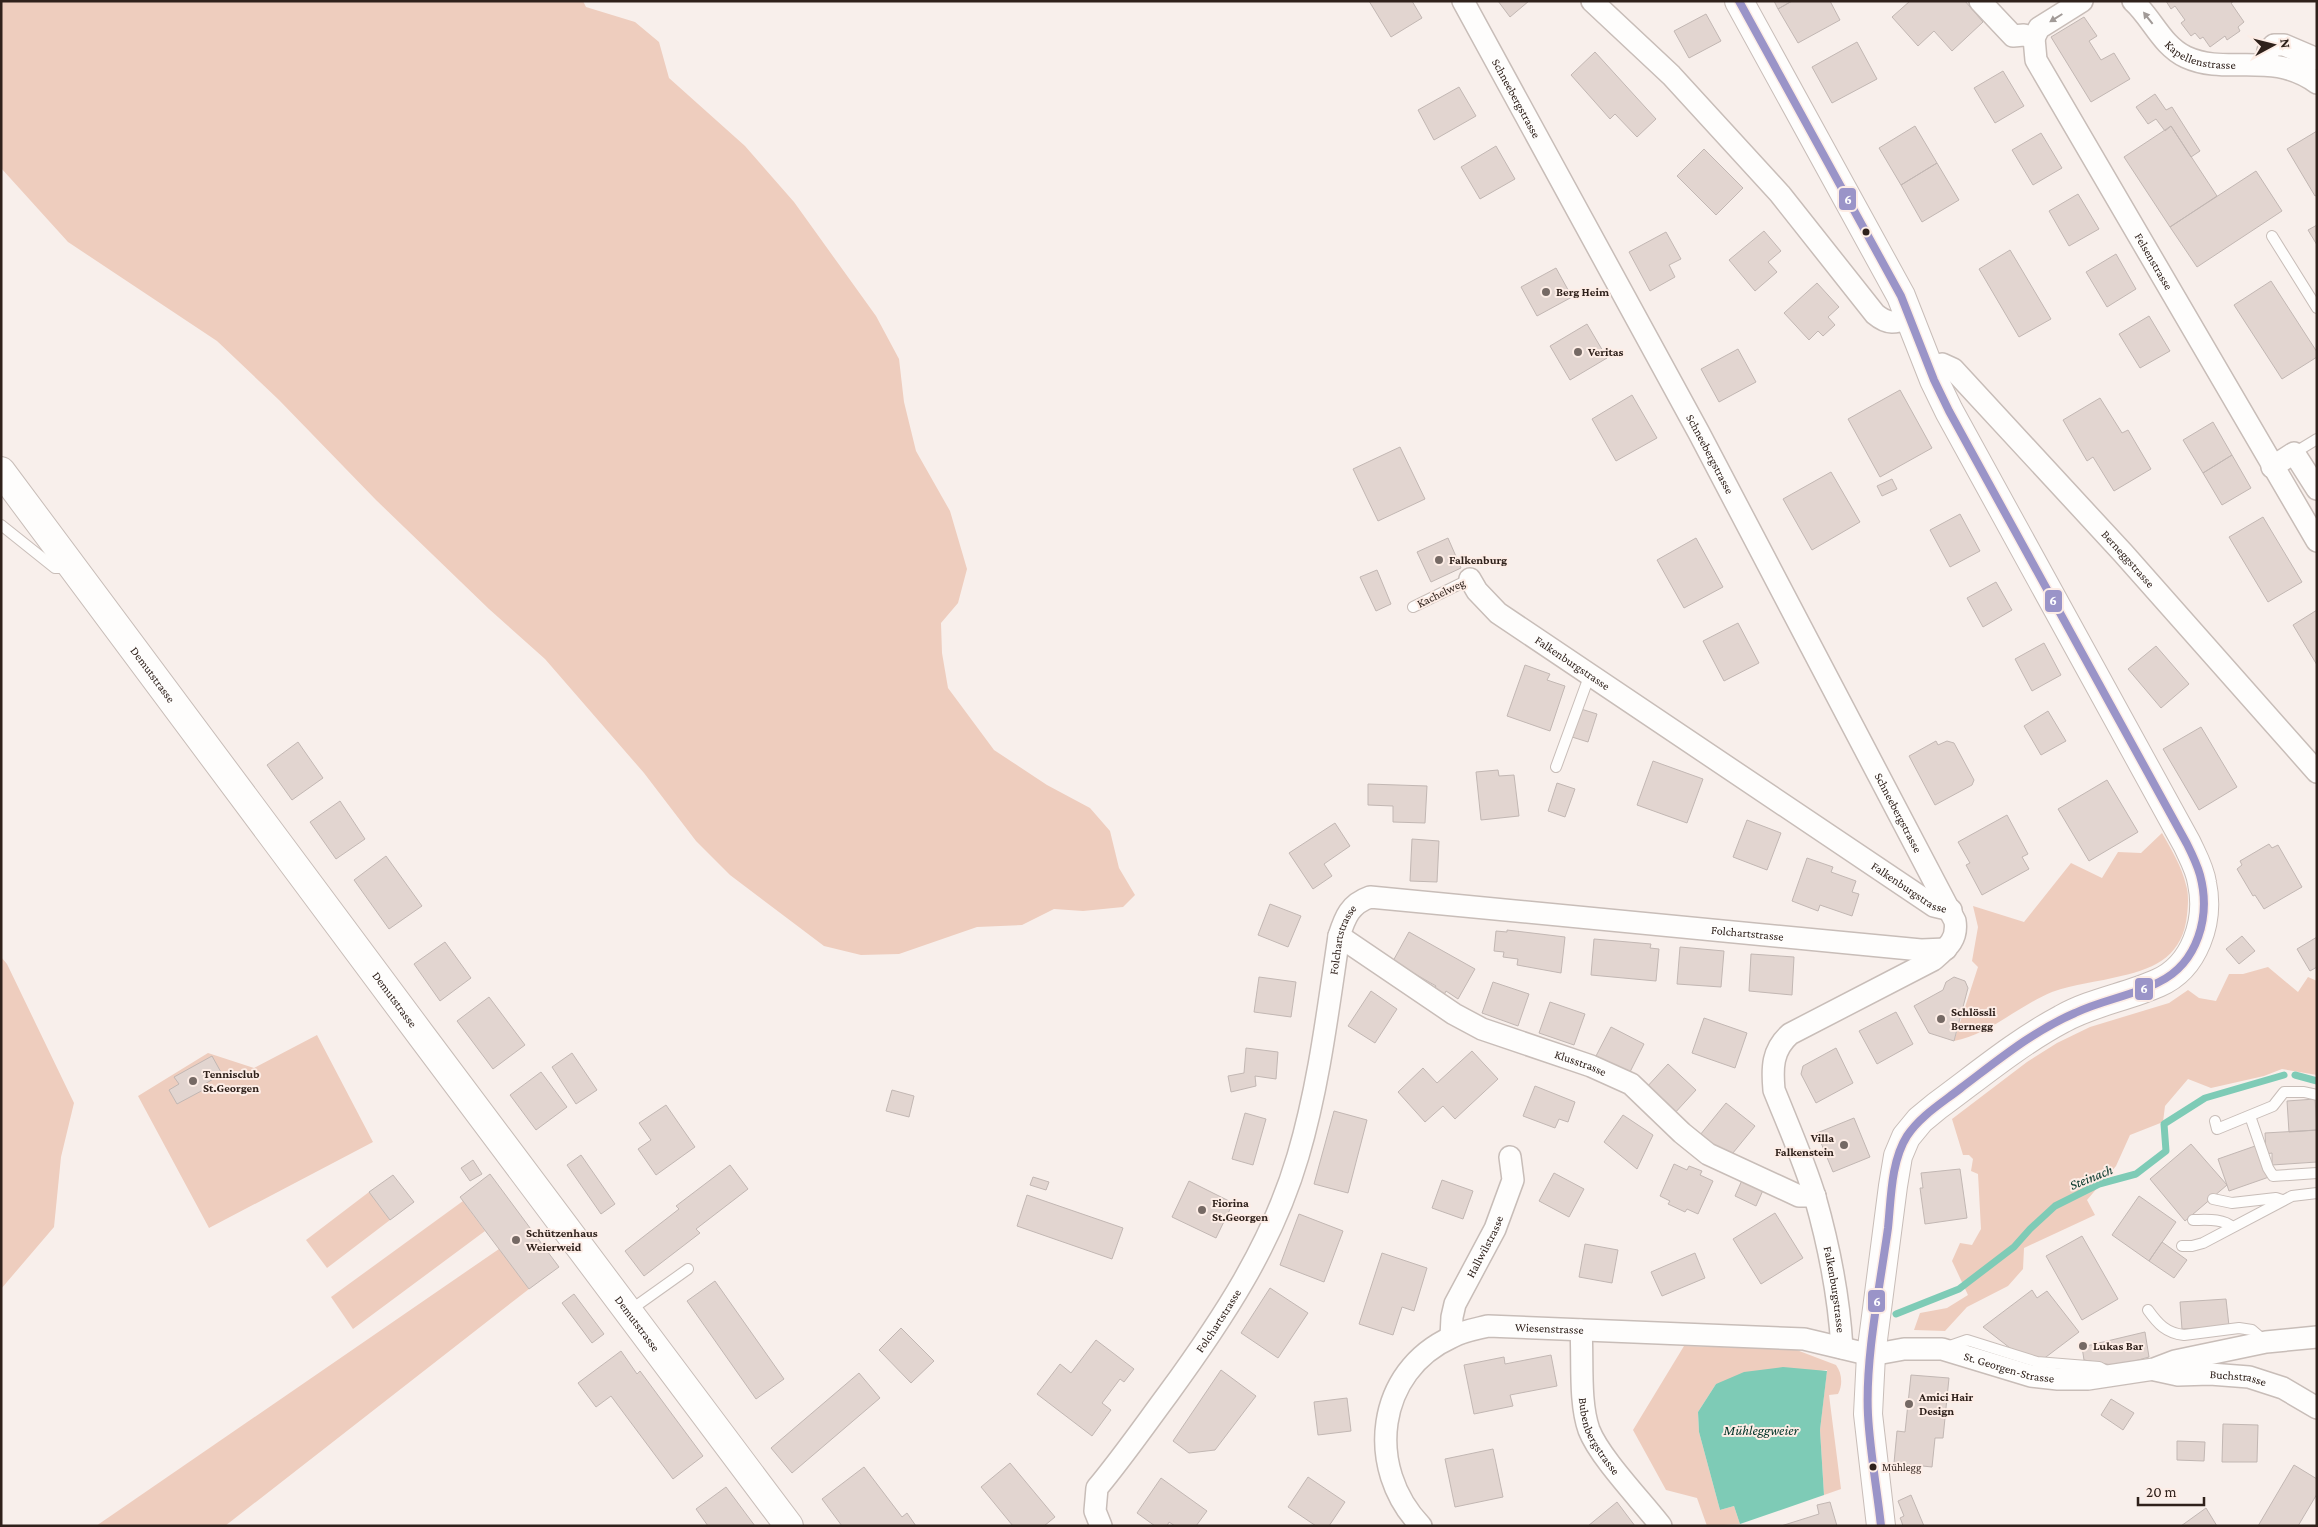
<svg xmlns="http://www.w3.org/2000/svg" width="2318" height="1527" font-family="'Crimson Pro',serif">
  <rect width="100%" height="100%" fill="#f8efeb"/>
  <path fill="#eecdbe" d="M1 1H583L586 7 635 22 659 42 669 78 745 146 794 202 876 316 899 359 904 402 916 451 950 511 967 569 958 603 941 623 942 653 948 688 994 750 1047 785 1090 808 1110 831 1119 868 1135 895 1123 907 1083 911 1054 909 1022 925 977 927 899 954 861 955 824 946 730 875 696 841 644 773 545 659 489 609 376 500 279 400 217 341 68 242 1 168Z
    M2162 833C2171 849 2182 867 2186 885 2189 894 2188 906 2187 915 2183 954 2158 968 2121 976 2098 982 2074 984 2052 992 2018 1006 1990 1034 1954 1041L1978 967 1972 961 1978 927 1973 906 2024 922 2071 863 2102 878 2118 852 2141 853Z
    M1 957 7 964 74 1103 61 1157 54 1227 1 1289Z
    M2268 967 2298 992 2308 977 2317 981V1075L2282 1069 2264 1076 2211 1088 2188 1079 2165 1106 2163 1122 2130 1135 2116 1166 2087 1200 2095 1215 2024 1248 2023 1269 2008 1286 1967 1307 1945 1331 1914 1330 1920 1313 1947 1308 1968 1295 1952 1261 1960 1243 1972 1245 1981 1229 1978 1174 1971 1171 1973 1159 1969 1155H1963L1952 1119 2027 1062 2057 1043 2090 1027 2169 1003 2188 990 2199 998 2216 1001 2229 974H2243Z
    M317 1035 373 1142 209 1228 138 1096 208 1053 254 1068Z
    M369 1192 390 1220 327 1268 306 1240Z
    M463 1201 485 1231 353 1329 331 1297Z
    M499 1249 529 1289 225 1526H96Z
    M1684 1346 1794 1349 1836 1365C1842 1373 1843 1385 1838 1394L1829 1395 1841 1489 1824 1495 1820 1430 1827 1370 1716 1384 1698 1412 1699 1432 1720 1510 1734 1506 1740 1524 1707 1526 1697 1498 1666 1490 1633 1430Z"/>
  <path fill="#7ecbb6" d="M1783 1367 1827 1371 1820 1430 1824 1495 1740 1524 1734 1506 1720 1510 1699 1432 1698 1412 1716 1384 1744 1372Z"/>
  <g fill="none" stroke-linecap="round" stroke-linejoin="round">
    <path stroke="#7ecbb6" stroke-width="7" d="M2295 1075 2317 1081
      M1896 1314 1959 1289 2014 1247 2030 1229 2055 1206 2099 1184 2136 1174 2166 1151 2164 1124 2205 1098 2284 1075"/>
  </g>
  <path fill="#e2d5d0" stroke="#c2b7b3" d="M1369 1H1412L1422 18 1391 37Z
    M1498 1H1529L1510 17Z
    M1774 1H1792L1778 9Z
    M1792 1H1830L1840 20 1798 43 1778 9Z
    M1910 1H1965L1983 22 1952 51 1934 31 1918 46 1892 17Z
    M2166 1H2234L2231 3 2244 22 2238 27 2240 31 2227 40 2225 36 2210 47 2203 37 2200 39 2195 33 2191 36 2181 23 2185 20 2175 6 2171 9Z
    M1706 14 1721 41 1689 58 1674 31Z
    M2084 17 2097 36 2089 41 2101 60 2114 53 2130 79 2091 102 2051 37Z
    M1857 42 1877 79 1832 103 1812 67Z
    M1595 52 1656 119 1637 137 1615 114 1610 119 1571 75Z
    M2003 71 2024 106 1995 123 1974 88Z
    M1459 87 1476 116 1434 140 1418 110Z
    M2155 94 2166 110 2172 107 2200 151 2191 157 2171 126 2165 131 2156 119 2148 124 2136 107Z
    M1915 126 1937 163 1901 185 1879 148Z
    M2171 126 2217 196 2170 227 2124 157Z
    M2317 131V195L2315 196 2287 149Z
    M2041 133 2062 168 2033 185 2012 150Z
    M1496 146 1515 179 1480 199 1461 167Z
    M1704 149 1743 188 1716 215 1677 176Z
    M1937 163 1959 200 1922 222 1901 185Z
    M2256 171 2282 211 2197 267 2170 227Z
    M2078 194 2099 229 2069 246 2049 211Z
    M2317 225V245L2308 230Z
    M1764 231 1781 251 1768 262 1777 272 1755 291 1729 260Z
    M1666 232 1681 259 1669 265 1675 277 1650 291 1629 252Z
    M2010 250 2051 319 2019 337 1979 269Z
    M2116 254 2136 289 2107 307 2086 272Z
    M1556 268 1572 297 1537 316 1521 287Z
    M2271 281 2317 352V357L2282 379 2234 305Z
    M1817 283 1839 307 1828 317 1835 325 1823 336 1818 331 1809 340 1784 313Z
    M2149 316 2170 351 2140 368 2119 334Z
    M1587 324 1607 358 1570 380 1550 346Z
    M1738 349 1756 382 1719 402 1701 369Z
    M1900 390 1932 448 1880 477 1848 419Z
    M1632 395 1657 438 1616 461 1592 419Z
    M2100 398 2122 433 2128 430 2151 469 2114 491 2093 457 2087 461 2063 420Z
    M2213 422 2232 455 2203 473 2183 440Z
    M1400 447 1425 499 1378 521 1353 469Z
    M2232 455 2251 488 2222 505 2203 473Z
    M1831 472 1860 522 1812 550 1783 499Z
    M1892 479 1897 489 1882 496 1877 486Z
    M1960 514 1980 551 1950 567 1930 530Z
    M2263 517 2302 582 2268 602 2229 537Z
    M1448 538 1461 568 1431 582 1417 552Z
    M1696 538 1723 587 1684 608 1657 560Z
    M1377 570 1391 604 1376 611 1360 577Z
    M1996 582 2012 610 1983 627 1967 598Z
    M2317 610V665L2293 625Z
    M1738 623 1759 663 1724 681 1703 641Z
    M2044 643 2061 675 2032 691 2015 659Z
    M2156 646 2189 684 2161 708 2128 669Z
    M1525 665 1550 674 1547 680 1565 686 1550 731 1507 716Z
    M1581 709 1597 714 1588 742 1572 737Z
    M2048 711 2066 741 2041 755 2024 726Z
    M2201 727 2237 787 2199 810 2163 749Z
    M1936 741 1938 745 1947 741 1954 743 1974 780 1972 785 1935 805 1909 756Z
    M298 742 323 778 292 800 267 765Z
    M1653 761 1703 779 1687 823 1637 805Z
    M1498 770 1499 776 1514 775 1519 816 1481 820 1476 772Z
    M2107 780 2138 832 2089 861 2058 809Z
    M1557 783 1575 789 1565 817 1548 811Z
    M1368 784 1427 786 1425 823 1393 822V806L1368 805Z
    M340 801 365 839 336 859 310 822Z
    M2007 815 2028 854 2022 857 2029 869 1982 895 1966 865 1970 863 1958 842Z
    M1747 820 1781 833 1767 870 1733 857Z
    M1335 823 1350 846 1324 864 1332 876 1313 889 1289 853Z
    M1412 839 1439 841 1437 882 1410 881Z
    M2269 844 2272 848 2278 845 2302 887 2264 909 2255 895 2253 896 2237 869 2242 865 2240 861Z
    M386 856 422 906 389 929 354 880Z
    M1807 858 1833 867 1831 872 1856 881 1852 892 1859 894 1852 916 1820 905 1818 911 1792 901Z
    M1270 904 1301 916 1288 947 1258 935Z
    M1507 930 1565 937 1561 973 1517 965 1518 959 1503 957 1504 952 1494 951 1496 931 1507 932Z
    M1409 932 1475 969 1458 999 1446 991 1444 995 1434 989 1436 986 1415 974 1413 977 1404 972 1406 968 1393 961Z
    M2242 936 2255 951 2239 964 2226 949Z
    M2317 937V967L2310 971 2297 949Z
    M1594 939 1651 944 1650 948 1659 949 1656 981 1591 975Z
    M445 942 471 978 440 1001 414 964Z
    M1680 947 1724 951 1721 987 1677 984Z
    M1751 954 1794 957 1792 995 1749 991Z
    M1259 977 1296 982 1291 1017 1254 1012Z
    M1954 977 1965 981 1968 988 1954 1041 1929 1033 1914 1006 1943 990 1946 982Z
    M1493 982 1529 994 1518 1026 1482 1013Z
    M1371 991 1397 1009 1375 1043 1348 1026Z
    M489 997 525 1045 493 1069 457 1021Z
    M1550 1002 1585 1014 1574 1045 1539 1033Z
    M1896 1012 1913 1044 1877 1064 1859 1031Z
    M1704 1018 1747 1033 1735 1068 1692 1053Z
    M1611 1027 1644 1044 1629 1074 1596 1056Z
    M1246 1048 1278 1052 1276 1079 1255 1076 1256 1086 1231 1092 1228 1076 1244 1073Z
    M1836 1048 1853 1083 1816 1103 1801 1074 1803 1066Z
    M1472 1051 1498 1079 1455 1119 1443 1106 1425 1122 1398 1092 1423 1068 1437 1083Z
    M572 1053 597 1090 576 1104 552 1067Z
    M212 1056 222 1074 203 1085 205 1089 177 1104 169 1090 179 1084 174 1077Z
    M1668 1064 1696 1090 1673 1115 1645 1089Z
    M541 1072 567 1107 536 1130 510 1095Z
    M1535 1086 1575 1102 1568 1122 1559 1119 1555 1128 1523 1116Z
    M892 1090 914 1096 909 1117 886 1111Z
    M2315 1099 2317 1130 2289 1132 2287 1101Z
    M1726 1103 1755 1126 1728 1159 1700 1135Z
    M666 1105 695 1147 656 1175 638 1149 651 1140 639 1123Z
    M1334 1111 1367 1120 1348 1193 1314 1184Z
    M1245 1113 1266 1119 1253 1165 1232 1159Z
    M1623 1115 1653 1135 1637 1169 1604 1142Z
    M1854 1118 1870 1157 1833 1172 1817 1133Z
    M2317 1130V1162L2272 1165V1153L2266 1154 2265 1133Z
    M2191 1144 2227 1185 2185 1221 2150 1179Z
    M2258 1145 2269 1177 2229 1191 2218 1159Z
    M581 1155 615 1204 601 1214 567 1165Z
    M473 1160 482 1174 470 1181 461 1168Z
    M1674 1164 1687 1170 1689 1166 1702 1171 1700 1175 1713 1181 1698 1214 1687 1209 1685 1212 1668 1204 1670 1201 1660 1196Z
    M730 1165 748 1189 696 1229 700 1233 644 1276 625 1251 679 1209 676 1206Z
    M1960 1169 1967 1218 1925 1224 1920 1188H1923L1921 1173Z
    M1554 1173 1584 1189 1569 1217 1539 1201Z
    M490 1174 559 1267 529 1289 460 1197Z
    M393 1175 414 1202 390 1220 369 1192Z
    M1033 1177 1049 1182 1046 1190 1030 1185Z
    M1743 1178 1764 1188 1756 1206 1735 1196Z
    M1442 1180 1473 1191 1463 1219 1432 1208Z
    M1189 1181 1233 1203 1216 1238 1172 1217Z
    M1027 1195 1123 1228 1112 1259 1017 1226Z
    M2139 1196 2176 1222 2149 1261 2112 1235Z
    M1775 1213 1803 1258 1761 1284 1733 1239Z
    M1299 1214 1343 1231 1324 1282 1280 1265Z
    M2082 1236 2118 1299 2082 1320 2046 1256Z
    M2162 1242 2187 1260 2174 1278 2149 1261Z
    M1585 1244 1618 1250 1612 1283 1579 1277Z
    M1382 1253 1427 1268 1414 1311 1402 1307 1393 1335 1359 1324Z
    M1695 1253 1705 1278 1662 1296 1651 1272Z
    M715 1281 784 1379 756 1399 687 1301Z
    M1270 1288 1308 1313 1278 1358 1241 1333Z
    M2032 1290 2037 1298 2047 1291 2079 1332 2042 1360 2010 1348 1983 1327Z
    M574 1294 604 1334 592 1343 562 1303Z
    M2226 1299 2229 1326 2182 1329 2180 1302Z
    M901 1328 934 1361 911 1383 879 1350Z
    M2145 1332 2149 1357 2117 1366 2084 1360 2082 1347Z
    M1096 1340 1134 1369 1124 1382 1120 1379 1102 1403 1111 1410 1092 1436 1037 1394 1060 1364 1071 1373Z
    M621 1351 637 1374 640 1371 703 1456 673 1479 611 1396 596 1407 578 1383Z
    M1551 1355 1557 1386 1510 1395 1513 1406 1474 1414 1464 1365 1504 1357 1505 1364Z
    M1221 1370 1256 1396 1215 1450 1189 1453 1173 1441Z
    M859 1373 880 1398 792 1473 771 1448Z
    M1911 1375 1949 1378 1943 1438H1935L1932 1467 1894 1463 1897 1431 1905 1432Z
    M1347 1398 1351 1431 1318 1435 1314 1402Z
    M2111 1399 2134 1413 2123 1430 2101 1415Z
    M2223 1424 2258 1425 2257 1462H2222Z
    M2177 1441 2205 1442 2204 1461 2177 1460Z
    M1493 1449 1503 1497 1455 1507 1445 1459Z
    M1010 1463 1055 1517 1044 1526H1013L981 1487Z
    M2294 1465 2317 1479V1494L2298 1526H2258Z
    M864 1467 902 1517 907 1513 916 1526H842L822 1499Z
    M1308 1477 1345 1502 1329 1526H1316L1288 1507Z
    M1161 1478 1207 1511 1196 1526H1175L1169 1522 1167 1526H1155L1137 1513Z
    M726 1487 755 1526H708L696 1509Z
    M1911 1495 1924 1526H1903L1901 1520 1900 1518 1904 1516 1898 1501Z
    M1617 1502 1635 1526H1588Z
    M1830 1502 1837 1526H1781L1819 1514 1817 1505Z
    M2206 1508 2217 1526H2181Z"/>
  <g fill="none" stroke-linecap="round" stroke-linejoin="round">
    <defs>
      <path id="lane" d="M2272 236 2317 308
        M2294 453 2317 439
        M1 525 55 568H64L69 565
        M1413 607 1470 579
        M1556 767 1590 674
        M2250 1116 2268 1168 2273 1176 2317 1173
        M2215 1121 2217 1129 2273 1106 2284 1092H2304L2317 1095
        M2213 1199 2232 1203 2276 1198 2282 1200
        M2193 1220C2205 1220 2223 1218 2232 1227
        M2182 1246H2192L2203 1243 2292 1196 2317 1193
        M2148 1310C2158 1324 2166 1333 2184 1335L2239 1328 2252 1330 2266 1342
        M629 1311 688 1269
        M1944 1348 1967 1340 2037 1362 2099 1367 2110 1373"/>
      <g id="street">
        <path id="s1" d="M1463 1 1699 433 1955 921C1958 940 1947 948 1933 960L1790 1034C1772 1050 1772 1068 1774 1090 1788 1125 1804 1161 1815 1197 1829 1246 1839 1298 1842 1348"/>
        <path d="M1592 1 1671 75 1780 194 1875 314C1888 325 1895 323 1911 318"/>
        <path id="s2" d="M1980 1 2013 36 2024 35 2034 38 2036 60 2317 541"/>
        <path id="s3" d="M2133 1C2152 18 2162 46 2186 57 2227 76 2272 50 2317 83"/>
        <path d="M2034 38 2039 28 2082 1"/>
        <path d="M2266 64 2268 51 2274 45H2284L2317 59"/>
        <path id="s4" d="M1929 368 1942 364 1953 369 2123 553 2317 772"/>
        <path d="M2272 467 2294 453 2317 489"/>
        <path id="s5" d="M1470 579 1477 591 1498 613 1934 906 1951 910"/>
        <path id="s6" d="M1339 936 1454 1014 1482 1029 1591 1066 1631 1084 1682 1133 1708 1154 1799 1196H1815"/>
        <path id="s7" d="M1581 1330C1583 1360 1579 1402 1589 1430 1600 1458 1641 1500 1661 1526"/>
        <path id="s8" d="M1451 1337 1452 1317 1455 1304 1495 1229 1513 1180 1510 1157"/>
        <path id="s9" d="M2155 1370 2178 1375 2210 1374 2249 1377 2283 1388 2317 1408"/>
        <path id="s10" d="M1101 1526 1095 1511 1097 1488C1122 1458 1145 1425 1168 1394 1222 1320 1272 1245 1298 1156 1319 1085 1328 1009 1339 936 1345 917 1350 904 1370 897L1921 950 1946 949"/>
        <path id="s11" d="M1421 1526C1365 1468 1376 1371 1452 1337 1463 1331 1476 1329 1488 1326L1804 1339 1871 1355 1904 1349H1942L2031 1376 2058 1379H2088L2154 1369 2175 1361 2266 1342 2317 1337"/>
      </g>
      <g id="secondary">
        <path d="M1739 1 1901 296 1934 380 1949 411 2187 844C2193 857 2200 869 2202 883 2210 921 2195 967 2158 983 2127 997 2092 1002 2062 1019 2017 1043 1978 1076 1937 1106L1920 1120 1906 1137 1898 1156 1893 1186 1871 1355 1868 1414 1881 1526"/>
        <path id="s12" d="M1 471 421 1035 789 1526"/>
      </g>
    </defs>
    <use href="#lane" stroke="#c8bdb8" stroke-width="12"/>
    <use href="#street" stroke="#c8bdb8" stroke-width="24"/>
    <use href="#secondary" stroke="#c8bdb8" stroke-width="30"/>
    <use href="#lane" stroke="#fefdfc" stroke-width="10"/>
    <use href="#street" stroke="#fefdfc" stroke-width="21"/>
    <use href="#secondary" stroke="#fefdfc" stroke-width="28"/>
    <defs>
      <path id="bus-1" d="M1739 1 1901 296 1934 380 1949 411 2187 844C2192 854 2197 864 2200 875 2211 916 2198 963 2159 982 2132 996 2102 1000 2075 1013 2033 1031 1997 1061 1961 1088 1942 1103 1920 1116 1907 1136 1891 1161 1891 1199 1888 1228 1880 1286 1865 1358 1868 1415 1870 1452 1877 1489 1881 1526"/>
    </defs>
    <use href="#bus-1" stroke="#fdede6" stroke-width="11"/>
    <use href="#bus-1" stroke="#9a94c8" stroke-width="8"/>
  </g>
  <defs><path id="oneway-solid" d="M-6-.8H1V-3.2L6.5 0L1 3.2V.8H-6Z" transform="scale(1.25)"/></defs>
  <g fill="#a19a97">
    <use href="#oneway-solid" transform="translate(2056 18) rotate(148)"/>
    <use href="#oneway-solid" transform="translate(2148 18) rotate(-128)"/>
  </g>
  <g fill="#2f211b" stroke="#fdede6" stroke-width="2">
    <circle cx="1866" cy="232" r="4.5"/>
    <circle cx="1873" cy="1467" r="4.5"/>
  </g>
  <g fill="#756964" stroke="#fdede6" stroke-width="2">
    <circle cx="1546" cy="292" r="5"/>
    <circle cx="1578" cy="352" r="5"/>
    <circle cx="1439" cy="560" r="5"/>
    <circle cx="1941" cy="1019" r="5"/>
    <circle cx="193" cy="1081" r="5"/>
    <circle cx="1844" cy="1145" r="5"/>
    <circle cx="1202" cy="1210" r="5"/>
    <circle cx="516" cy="1240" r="5"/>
    <circle cx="2083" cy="1346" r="5"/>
    <circle cx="1909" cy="1404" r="5"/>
  </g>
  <g text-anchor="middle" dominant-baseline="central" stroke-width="4" stroke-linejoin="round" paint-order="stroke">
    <g font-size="11" fill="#2f211b" stroke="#fdede6" text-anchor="start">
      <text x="1882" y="1467">Mühlegg</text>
    </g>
    <g font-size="12" fill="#2f211b" stroke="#fdede6">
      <text stroke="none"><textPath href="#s3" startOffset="91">Kapellenstrasse</textPath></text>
      <text stroke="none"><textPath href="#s1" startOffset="111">Schneebergstrasse</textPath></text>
      <text stroke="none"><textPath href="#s2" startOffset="325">Felsenstrasse</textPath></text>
      <text stroke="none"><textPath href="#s1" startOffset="516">Schneebergstrasse</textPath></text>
      <text stroke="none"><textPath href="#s4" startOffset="284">Berneggstrasse</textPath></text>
      <text transform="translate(1441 593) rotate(-26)">Kachelweg</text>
      <text stroke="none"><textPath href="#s5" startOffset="134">Falkenburgstrasse</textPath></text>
      <text stroke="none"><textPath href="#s12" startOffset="254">Demutstrasse</textPath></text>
      <text stroke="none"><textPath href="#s1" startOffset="921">Schneebergstrasse</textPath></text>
      <text stroke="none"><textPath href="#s5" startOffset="539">Falkenburgstrasse</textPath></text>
      <text stroke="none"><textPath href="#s10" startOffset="1085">Folchartstrasse</textPath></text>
      <text stroke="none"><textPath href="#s10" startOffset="651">Folchartstrasse</textPath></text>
      <text stroke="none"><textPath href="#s12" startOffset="659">Demutstrasse</textPath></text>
      <text stroke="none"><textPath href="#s6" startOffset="275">Klusstrasse</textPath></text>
      <text stroke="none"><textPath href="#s8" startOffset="98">Hallwilstrasse</textPath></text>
      <text stroke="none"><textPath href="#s1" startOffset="1522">Falkenburgstrasse</textPath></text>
      <text stroke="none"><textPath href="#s10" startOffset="246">Folchartstrasse</textPath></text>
      <text stroke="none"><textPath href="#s12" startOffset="1064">Demutstrasse</textPath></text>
      <text stroke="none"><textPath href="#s11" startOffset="324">Wiesenstrasse</textPath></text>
      <text stroke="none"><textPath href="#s11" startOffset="789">St. Georgen-Strasse</textPath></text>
      <text stroke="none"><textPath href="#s9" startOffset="84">Buchstrasse</textPath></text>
      <text stroke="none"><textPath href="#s7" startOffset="110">Bubenbergstrasse</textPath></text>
    </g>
    <g font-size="12" font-weight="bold" fill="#2f211b" stroke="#fdede6" text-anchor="start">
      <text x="1556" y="292">Berg Heim</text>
      <text x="1588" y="352">Veritas</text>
      <text x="1449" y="560">Falkenburg</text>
      <text x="1951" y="1012">Schlössli<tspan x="1951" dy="14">Bernegg</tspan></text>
      <text x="203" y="1074">Tennisclub<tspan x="203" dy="14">St.Georgen</tspan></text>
      <text x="1834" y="1138" text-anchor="end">Villa<tspan x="1834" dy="14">Falkenstein</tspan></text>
      <text x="1212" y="1203">Fiorina<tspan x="1212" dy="14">St.Georgen</tspan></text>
      <text x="526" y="1233">Schützenhaus<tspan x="526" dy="14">Weierweid</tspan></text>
      <text x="2093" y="1346">Lukas Bar</text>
      <text x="1919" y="1397">Amici Hair<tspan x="1919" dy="14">Design</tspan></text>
    </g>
    <g font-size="14" font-style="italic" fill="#003327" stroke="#fdede6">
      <text transform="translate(2091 1177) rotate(-22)">Steinach</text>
      <text x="1761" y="1430">Mühleggweier</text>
    </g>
  </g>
  <g stroke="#fdede6" stroke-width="2">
    <rect x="1838" y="187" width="19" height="24" rx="5" fill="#9a94c8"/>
    <rect x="2044" y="589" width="19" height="24" rx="5" fill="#9a94c8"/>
    <rect x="2134" y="977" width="20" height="24" rx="5" fill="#9a94c8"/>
    <rect x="1867" y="1289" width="19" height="24" rx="5" fill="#9a94c8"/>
  </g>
  <g font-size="14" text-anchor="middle" font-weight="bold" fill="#fff">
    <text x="1848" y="204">6</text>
    <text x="2053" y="605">6</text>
    <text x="2144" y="993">6</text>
    <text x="1877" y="1306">6</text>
  </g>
  <rect width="2318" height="1527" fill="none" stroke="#2f211b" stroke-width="5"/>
  <g transform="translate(2273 45) rotate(83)" stroke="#fdede6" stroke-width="4" paint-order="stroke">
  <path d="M0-4L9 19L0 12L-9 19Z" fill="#2f211b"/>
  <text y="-8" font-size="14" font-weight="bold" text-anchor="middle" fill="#2f211b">N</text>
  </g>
  <path d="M2138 1497v8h66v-8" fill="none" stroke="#2f211b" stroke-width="2.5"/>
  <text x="2146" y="1497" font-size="15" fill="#2f211b" stroke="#fdede6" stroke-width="4" paint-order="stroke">20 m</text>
</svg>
